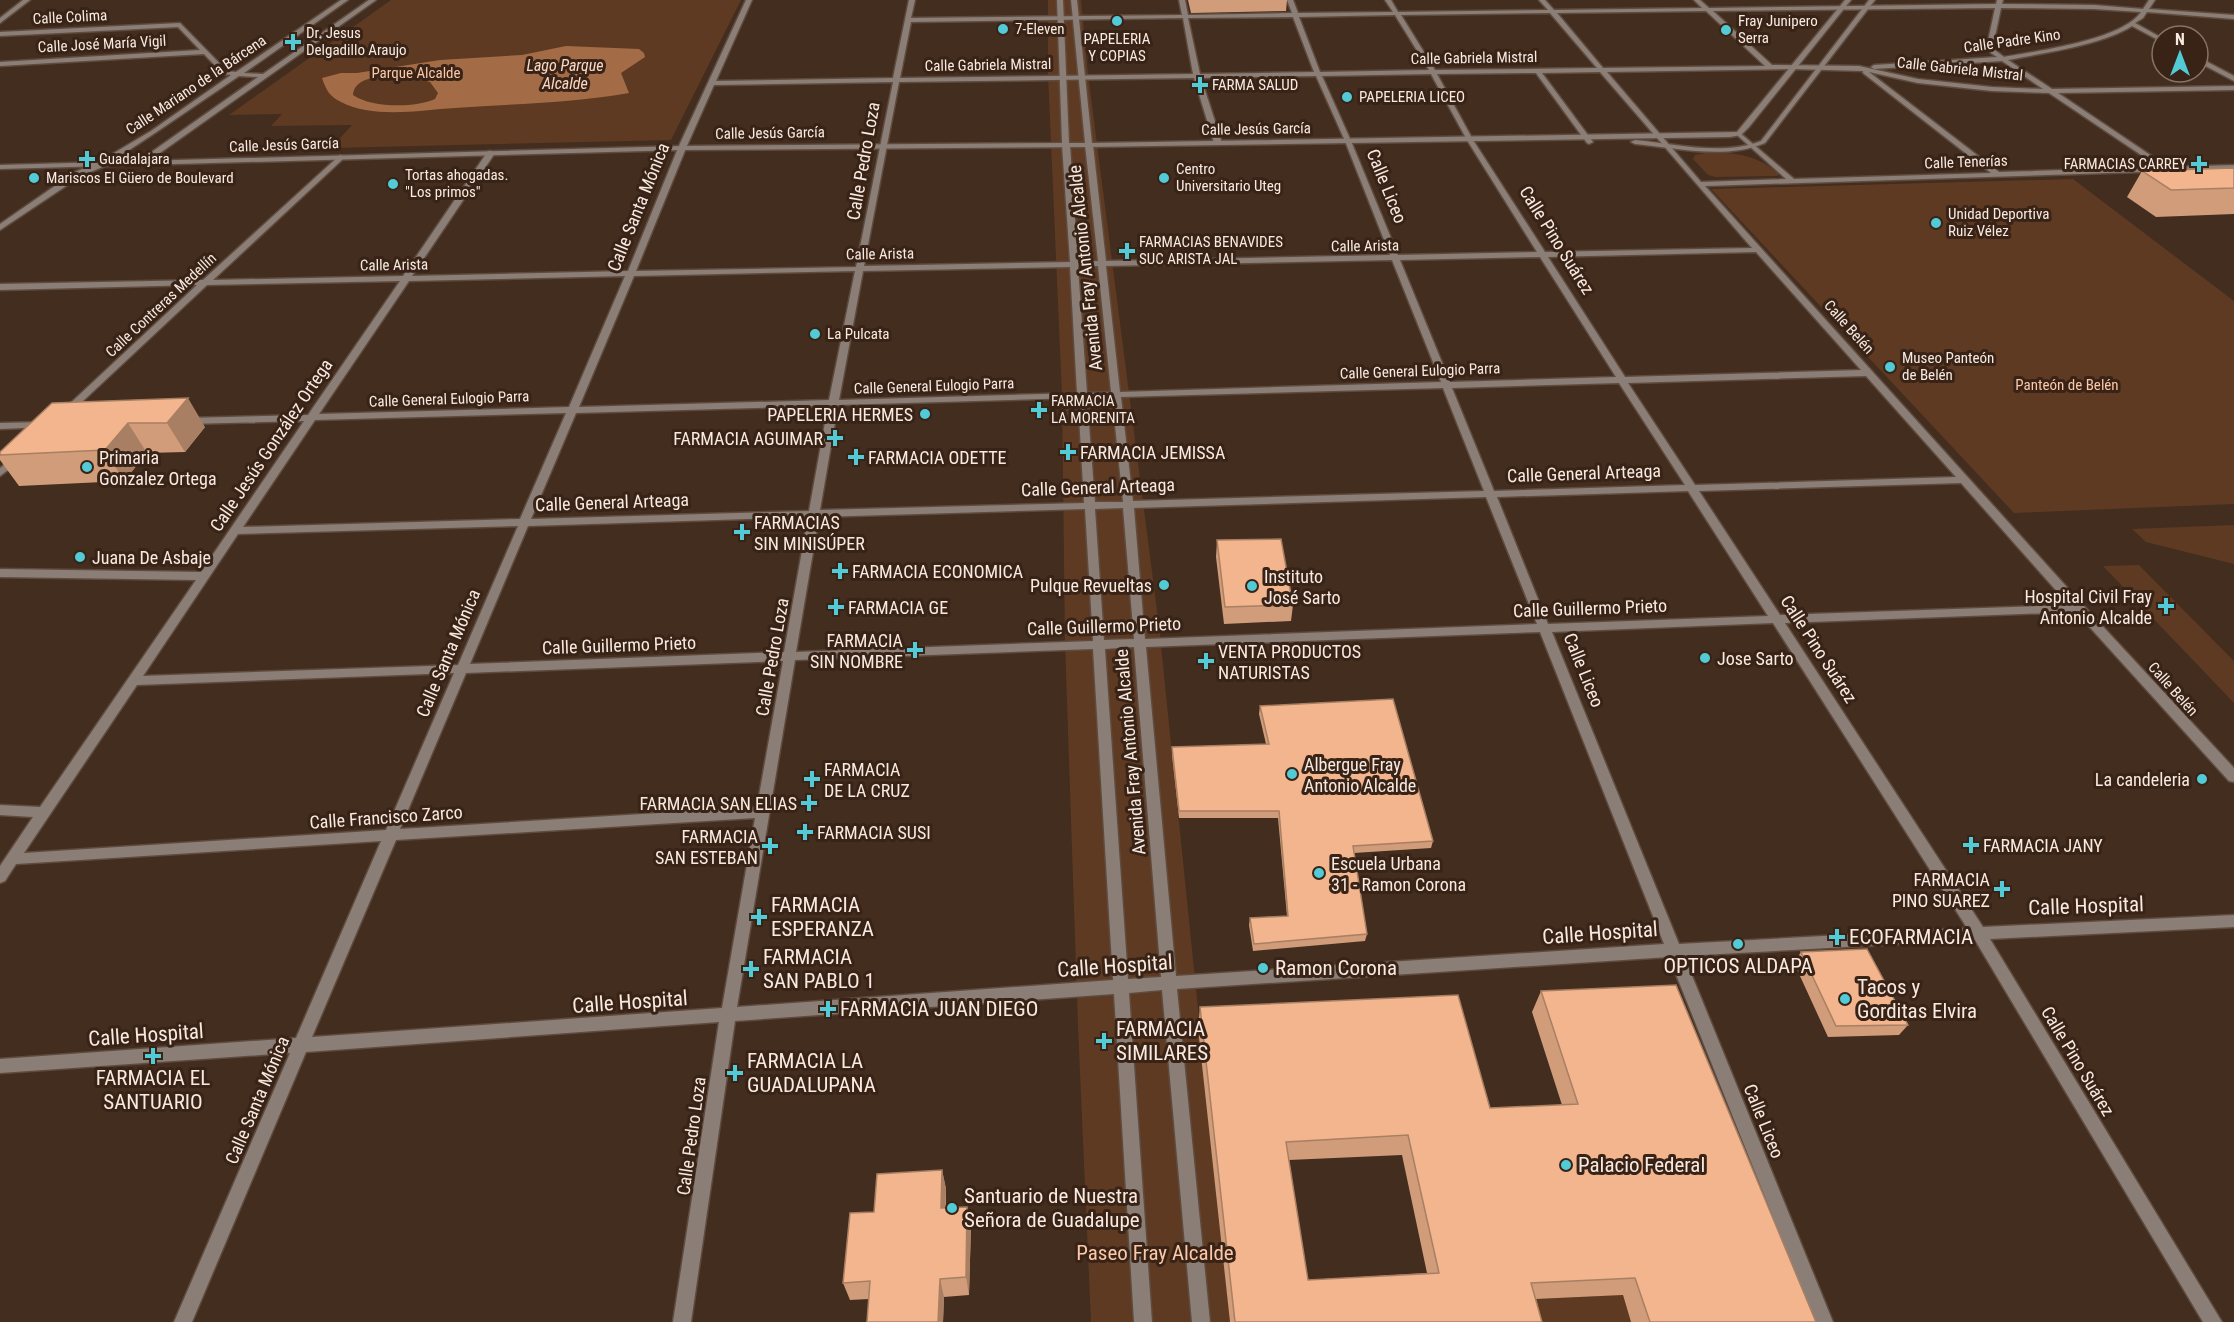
<svg xmlns="http://www.w3.org/2000/svg" width="2234" height="1322" font-family="'Roboto Condensed',sans-serif">
  <rect width="100%" height="100%" fill="#422d1f"/>
  <path fill="#5e3a22" d="M391 0H741L671 140 331 148 352 125 271 126 282 114 229 115Z
    M1048 0H1081L1088 74 1159 626 1230 1322H1091L1078 1027 1065 642 1062 396 1048 74Z
    M1712 152C1742 154 1756 155 1779 174L1777 176 1716 177 1708 175 1693 159 1695 155Z
    M2073 179 2234 301V504L2014 513 1711 189Z
    M2234 525V564L2146 542 2132 529Z
    M2139 565 2234 661V703L2103 566Z
    M1623 1295 1631 1322H1527L1521 1300Z"/>
  <path fill="#a46c46" fill-rule="evenodd" d="M566 46 639 49 644 53 645 57 621 73 629 93C571 103 513 104 455 108 420 110 374 119 341 102 330 97 326 90 322 78L341 73H357L440 60 522 55ZM402 74 430 82 438 93 435 99C415 108 371 108 353 95 354 75 386 77 402 74Z"/>
  <g fill="none" stroke-linecap="round" stroke-linejoin="round">
    <defs>
      <path id="minor" d="M23 0H30L0 23V18Z
        M341 0H348L244 73 263 74 369 0H376L143 165 136 163 258 77 239 76 155 133 105 166 81 176 0 230V224L75 172 99 162 151 131 231 75 223 74 204 54 0 66V62L200 50 178 27 0 36V32L180 23 227 71 236 72Z
        M746 0H752L716 81 893 78 909 0H915L911 18 1182 15 1179 0H1185L1188 15 1292 13 1287 0H1293L1298 13 1393 12 1385 0H1391L1398 12 1548 10 1539 0H1545L1554 10 1702 8 1694 0H1700L1709 8 1996 4 1997 0H2003L2002 4 2094 5 2143 9 2149 0H2155L2149 9 2234 15V19L2147 12 2143 18 2135 23 2162 38V42L2132 26C2103 45 2043 53 2008 60L2052 89 2234 86V90L2058 93 2168 167 2234 165V169L1705 186 2083 605 2234 768V782L2229 781 2076 612 1785 623 1983 927 2234 915V927L1990 939 2222 1322H2203L1975 940 1684 956 1833 1322H1815L1669 957 1177 989 1210 1322H1192L1162 990 1129 993 1152 1322H1134L1114 994 735 1021 691 1322H673L719 1022 306 1052 192 1322H174L290 1053 0 1073V1059L296 1038 381 841 16 864 5 881 0 883V866L33 817 0 815V805L40 807 196 580 0 577V569L201 572 304 421 187 424 182 421 187 418 308 415 400 281 207 285 68 415 65 416 60 413 62 411 197 285 0 290V284L203 280 340 155 344 157 343 159 213 280 403 276 488 151H491L495 153 412 276 628 271 678 148ZM1995 8 1987 46 1991 53 1997 57 1874 65 1871 67 1874 69 2002 61 2043 89 1992 87 1918 79 1859 66 1772 65 1713 11ZM2001 8 2094 9 2141 12C2122 40 2037 51 2004 57L1996 51 1993 46ZM1706 11 1765 66 1603 68 1557 13ZM1550 13 1597 68 1435 70 1401 15ZM1395 15 1429 70 1320 72 1299 17ZM1293 17 1314 72 1200 74 1188 18ZM1183 18 1193 74 900 78 911 22ZM1792 69 1863 71V73L1991 173 1794 179 1739 132 1737 133V135L1786 179 1701 182 1607 72ZM1600 72 1752 248 1545 252 1473 140 1437 74 1536 73 1587 143 1589 144 1593 142 1542 73ZM1869 72 1918 83 1992 91 2049 93 2159 167 1999 172ZM1431 74 1467 140 1537 252 1398 255 1351 141 1322 76ZM1316 76 1345 141 1390 255 1106 261 1093 145 1089 143 1085 145 1098 261 1078 262 1070 145 1066 143 1062 145 1070 262 864 266 899 82 1194 78 1214 143 1218 145 1222 143 1201 78ZM893 82 856 267 636 271 686 148 714 85ZM1756 252 1861 370 1625 377 1548 257ZM1540 257 1616 377 1450 382 1400 260ZM1392 260 1441 382 1120 392 1106 266ZM1098 266 1111 392 1087 393 1078 267ZM1070 267 1077 393 839 400 863 271ZM855 271 829 400 579 407 634 276ZM625 276 569 407 319 414 409 281ZM1866 376 1956 477 1695 485 1628 383ZM1619 383 1685 485 1494 491 1452 388ZM1443 388 1484 491 1133 501 1121 397ZM1112 397 1123 502H1095L1087 398ZM1078 398 1084 503 820 510 838 405ZM828 406 809 511 531 519 576 413ZM566 413 520 519 243 527 315 420ZM1961 483 2069 605 1780 615 1699 491ZM1688 491 1768 616 1548 624 1497 497ZM1486 497 1537 624 1145 639 1134 508ZM1123 508 1134 639 1104 640 1095 509ZM1085 509 1093 641 796 652 819 517ZM808 517 784 652 470 664 528 526ZM518 526 458 665 143 676 238 534ZM1773 623 1967 928 1679 944 1552 632ZM1540 632 1664 944 1176 976 1146 647ZM1134 647 1161 977 1128 979 1105 649ZM1093 649 1113 980 737 1007 795 660ZM783 661 757 807 400 829 466 673ZM454 673 386 830 24 853 137 685ZM755 818 722 1008 312 1037 396 840Z
        M2198 57 2234 76V81L2198 62Z
        M44 422 47 423V427L0 429V423Z
        M17 455 22 458 21 460 0 476V468Z"/>
      <path id="tertiary" d="M1057 0H1063L1069 143H1085L1071 0H1077L1092 143 1737 132 1845 0H1851L1749 127 1741 135 1730 137 1089 147 682 150 0 169V165L682 146 1062 143Z
        M1869 0H1875L1765 143C1725 160 1677 148 1635 144L1631 142 1635 140C1675 144 1722 156 1761 141Z"/>
    </defs>
    <use href="#minor" stroke="#5f4b3e" stroke-width="3"/>
    <use href="#tertiary" stroke="#5f4b3e" stroke-width="3"/>
    <use href="#minor" fill="#8a7e77" fill-rule="evenodd"/>
    <use href="#tertiary" fill="#8a7e77" fill-rule="evenodd"/>
  </g>
  <path fill="#d09c79" fill-rule="evenodd" d="M1188 0H1287L1286 11 1191 13Z
    M2234 168V214L2156 217 2127 197 2142 171Z
    M52 403 205 427 185 452 147 453 124 481 19 486 0 460V452Z
    M1217 540 1293 605 1291 621 1224 624 1216 557Z
    M1260 706 1433 841 1431 848 1354 853 1367 934 1365 941 1253 951 1249 925 1250 918 1287 916 1278 818H1179L1172 755V747L1266 744 1259 714Z
    M1801 952 1908 1025 1899 1035 1828 1037 1794 963Z
    M1541 991 1816 1322H1631L1623 1295 1536 1299 1542 1322H1230L1198 1028 1200 1007 1490 1108 1562 1105 1532 1012ZM1402 1155 1427 1273 1308 1280 1289 1160Z
    M942 1170 946 1189V1208L971 1226 969 1295 944 1297 943 1322H867L869 1299 850 1300 843 1283 874 1212Z"/>
  <path fill="#a97f63" d="M188 398 205 427 185 452 167 423Z
    M128 423 147 453 124 481 105 450Z
    M942 1170 946 1189 945 1227 941 1208Z
    M967 1207 971 1226 969 1295 966 1277Z
    M940 1279 944 1297 943 1322H938Z"/>
  <path fill="#f2b58d" stroke="#a97f63" stroke-width="1.5" fill-rule="evenodd" d="M2234 168V188L2171 190 2142 171Z
    M188 398 167 423H128L105 450 0 455V452L52 403Z
    M1281 539 1293 605 1225 607 1217 540Z
    M1393 699 1433 841 1353 846 1367 934 1254 944 1250 918 1288 916 1279 811H1179L1172 747 1269 744 1260 706Z
    M1867 949 1908 1025 1836 1026 1801 952Z
    M1676 985 1816 1322H1650L1635 1278 1531 1283 1542 1322H1235L1200 1007 1458 995 1490 1108 1578 1104 1541 991ZM1408 1135 1439 1273 1308 1280 1286 1142Z
    M942 1170 941 1208 967 1207 966 1277 940 1279 938 1322H867L870 1281 843 1283 850 1213 874 1212 877 1174Z"/>
  <g fill="#52cbd7" stroke="#382316" stroke-width="2">
    <circle cx="1117" cy="21" r="6"/>
    <circle cx="1003" cy="29" r="6"/>
    <circle cx="1726" cy="30" r="6"/>
    <path d="M290 33h6v6h6v6h-6v6h-6v-6h-6v-6h6z"/>
    <path d="M1197 76h6v6h6v6h-6v6h-6v-6h-6v-6h6z"/>
    <circle cx="1347" cy="97" r="6"/>
    <path d="M84 150h6v6h6v6h-6v6h-6v-6h-6v-6h6z"/>
    <path d="M2196 155h6v6h6v6h-6v6h-6v-6h-6v-6h6z"/>
    <circle cx="34" cy="178" r="6"/>
    <circle cx="1164" cy="178" r="6"/>
    <circle cx="393" cy="184" r="6"/>
    <circle cx="1936" cy="223" r="6"/>
    <path d="M1124 242h6v6h6v6h-6v6h-6v-6h-6v-6h6z"/>
    <circle cx="815" cy="334" r="6"/>
    <circle cx="1890" cy="367" r="6"/>
    <path d="M1036 401h6v6h6v6h-6v6h-6v-6h-6v-6h6z"/>
    <circle cx="925" cy="414" r="6"/>
    <path d="M832 429h6v6h6v6h-6v6h-6v-6h-6v-6h6z"/>
    <path d="M1065 443h6v6h6v6h-6v6h-6v-6h-6v-6h6z"/>
    <path d="M853 448h6v6h6v6h-6v6h-6v-6h-6v-6h6z"/>
    <circle cx="87" cy="467" r="6"/>
    <path d="M739 523h6v6h6v6h-6v6h-6v-6h-6v-6h6z"/>
    <circle cx="80" cy="557" r="6"/>
    <path d="M837 562h6v6h6v6h-6v6h-6v-6h-6v-6h6z"/>
    <circle cx="1164" cy="585" r="6"/>
    <circle cx="1252" cy="586" r="6"/>
    <path d="M2163 597h6v6h6v6h-6v6h-6v-6h-6v-6h6z"/>
    <path d="M833 598h6v6h6v6h-6v6h-6v-6h-6v-6h6z"/>
    <path d="M912 641h6v6h6v6h-6v6h-6v-6h-6v-6h6z"/>
    <circle cx="1705" cy="658" r="6"/>
    <path d="M1203 652h6v6h6v6h-6v6h-6v-6h-6v-6h6z"/>
    <circle cx="1292" cy="774" r="6"/>
    <path d="M809 770h6v6h6v6h-6v6h-6v-6h-6v-6h6z"/>
    <circle cx="2202" cy="779" r="6"/>
    <path d="M806 794h6v6h6v6h-6v6h-6v-6h-6v-6h6z"/>
    <path d="M802 823h6v6h6v6h-6v6h-6v-6h-6v-6h6z"/>
    <path d="M1968 836h6v6h6v6h-6v6h-6v-6h-6v-6h6z"/>
    <path d="M767 837h6v6h6v6h-6v6h-6v-6h-6v-6h6z"/>
    <circle cx="1319" cy="873" r="6"/>
    <path d="M1999 880h6v6h6v6h-6v6h-6v-6h-6v-6h6z"/>
    <path d="M756 908h6v6h6v6h-6v6h-6v-6h-6v-6h6z"/>
    <path d="M1834 928h6v6h6v6h-6v6h-6v-6h-6v-6h6z"/>
    <circle cx="1738" cy="944" r="6"/>
    <circle cx="1263" cy="968" r="6"/>
    <path d="M748 960h6v6h6v6h-6v6h-6v-6h-6v-6h6z"/>
    <circle cx="1845" cy="999" r="6"/>
    <path d="M825 1000h6v6h6v6h-6v6h-6v-6h-6v-6h6z"/>
    <path d="M1101 1032h6v6h6v6h-6v6h-6v-6h-6v-6h6z"/>
    <path d="M150 1047h6v6h6v6h-6v6h-6v-6h-6v-6h6z"/>
    <path d="M732 1064h6v6h6v6h-6v6h-6v-6h-6v-6h6z"/>
    <circle cx="1566" cy="1165" r="6"/>
    <circle cx="952" cy="1208" r="6"/>
  </g>
  <g text-anchor="middle" dominant-baseline="central" stroke-width="6" stroke-linejoin="round" paint-order="stroke">
    <g font-size="15" fill="#f8eae1" stroke="#382316">
      <text transform="translate(70 17) rotate(-3)">Calle Colima</text>
      <text transform="translate(2012 41) rotate(-8)">Calle Padre Kino</text>
      <text transform="translate(102 44) rotate(-3)">Calle José María Vigil</text>
      <text transform="translate(1474 58) rotate(-1)">Calle Gabriela Mistral</text>
      <text transform="translate(988 65) rotate(-1)">Calle Gabriela Mistral</text>
      <text transform="translate(1960 69) rotate(6)">Calle Gabriela Mistral</text>
      <text transform="translate(196 85) rotate(-34)">Calle Mariano de la Bárcena</text>
      <text transform="translate(1256 129) rotate(-1)">Calle Jesús García</text>
      <text transform="translate(770 133) rotate(-1)">Calle Jesús García</text>
      <text transform="translate(284 145) rotate(-2)">Calle Jesús García</text>
      <text transform="translate(1966 162) rotate(-2)">Calle Tenerías</text>
      <text transform="translate(1365 246) rotate(-1)">Calle Arista</text>
      <text transform="translate(880 254) rotate(-1)">Calle Arista</text>
      <text transform="translate(394 265) rotate(-1)">Calle Arista</text>
      <text transform="translate(161 305) rotate(-43)">Calle Contreras Medellín</text>
      <text transform="translate(1849 327) rotate(48)">Calle Belén</text>
      <text transform="translate(1420 371) rotate(-2)">Calle General Eulogio Parra</text>
      <text transform="translate(934 386) rotate(-2)">Calle General Eulogio Parra</text>
      <text transform="translate(449 399) rotate(-2)">Calle General Eulogio Parra</text>
      <text transform="translate(2173 689) rotate(48)">Calle Belén</text>
    </g>
    <g font-size="15" fill="#f8eae1" stroke="#382316" text-anchor="start">
      <text x="1738" y="21">Fray Junipero<tspan x="1738" dy="17">Serra</tspan></text>
      <text x="1015" y="29">7-Eleven</text>
      <text x="306" y="33">Dr. Jesus<tspan x="306" dy="17">Delgadillo Araujo</tspan></text>
      <text x="1117" y="39" text-anchor="middle">PAPELERIA<tspan x="1117" dy="17">Y COPIAS</tspan></text>
      <text x="1212" y="85">FARMA SALUD</text>
      <text x="1359" y="97">PAPELERIA LICEO</text>
      <text x="99" y="159">Guadalajara</text>
      <text x="2187" y="164" text-anchor="end">FARMACIAS CARREY</text>
      <text x="1176" y="169">Centro<tspan x="1176" dy="17">Universitario Uteg</tspan></text>
      <text x="405" y="175">Tortas ahogadas.<tspan x="405" dy="17">"Los primos"</tspan></text>
      <text x="46" y="178">Mariscos El Güero de Boulevard</text>
      <text x="1948" y="214">Unidad Deportiva<tspan x="1948" dy="17">Ruiz Vélez</tspan></text>
      <text x="1139" y="242">FARMACIAS BENAVIDES<tspan x="1139" dy="17">SUC ARISTA JAL</tspan></text>
      <text x="827" y="334">La Pulcata</text>
      <text x="1902" y="358">Museo Panteón<tspan x="1902" dy="17">de Belén</tspan></text>
      <text x="1051" y="401">FARMACIA<tspan x="1051" dy="17">LA MORENITA</tspan></text>
    </g>
    <g font-size="15" fill="#fbc8a9" stroke="#382316">
      <text x="416" y="73">Parque Alcalde</text>
      <text x="2067" y="385">Panteón de Belén</text>
    </g>
    <g font-size="16" font-style="italic" fill="#fbd9c4" stroke="#382316">
      <text x="565" y="65">Lago Parque<tspan x="565" dy="18">Alcalde</tspan></text>
    </g>
    <g font-size="18" fill="#f8eae1" stroke="#382316">
      <text transform="translate(863 161) rotate(-80)">Calle Pedro Loza</text>
      <text transform="translate(1387 186) rotate(68)">Calle Liceo</text>
      <text transform="translate(638 207) rotate(-68)">Calle Santa Mónica</text>
      <text transform="translate(1557 240) rotate(58)">Calle Pino Suárez</text>
      <text transform="translate(1085 268) rotate(-96)">Avenida Fray Antonio Alcalde</text>
      <text transform="translate(271 445) rotate(-56)">Calle Jesús González Ortega</text>
      <text transform="translate(1584 473) rotate(-2)">Calle General Arteaga</text>
      <text transform="translate(1098 487) rotate(-2)">Calle General Arteaga</text>
      <text transform="translate(612 502) rotate(-2)">Calle General Arteaga</text>
      <text transform="translate(1590 608) rotate(-2)">Calle Guillermo Prieto</text>
      <text transform="translate(1104 626) rotate(-2)">Calle Guillermo Prieto</text>
      <text transform="translate(619 645) rotate(-2)">Calle Guillermo Prieto</text>
      <text transform="translate(1819 649) rotate(57)">Calle Pino Suárez</text>
      <text transform="translate(448 653) rotate(-67)">Calle Santa Mónica</text>
      <text transform="translate(772 657) rotate(-80)">Calle Pedro Loza</text>
      <text transform="translate(1584 670) rotate(68)">Calle Liceo</text>
      <text transform="translate(1130 752) rotate(-95)">Avenida Fray Antonio Alcalde</text>
      <text transform="translate(386 817) rotate(-4)">Calle Francisco Zarco</text>
      <text transform="translate(2078 1061) rotate(59)">Calle Pino Suárez</text>
      <text transform="translate(257 1100) rotate(-67)">Calle Santa Mónica</text>
      <text transform="translate(1764 1121) rotate(68)">Calle Liceo</text>
      <text transform="translate(691 1136) rotate(-82)">Calle Pedro Loza</text>
    </g>
    <g font-size="18" fill="#f8eae1" stroke="#382316" text-anchor="start">
      <text x="913" y="414" text-anchor="end">PAPELERIA HERMES</text>
      <text x="823" y="438" text-anchor="end">FARMACIA AGUIMAR</text>
      <text x="1080" y="452">FARMACIA JEMISSA</text>
      <text x="99" y="457">Primaria<tspan x="99" dy="21">Gonzalez Ortega</tspan></text>
      <text x="868" y="457">FARMACIA ODETTE</text>
      <text x="754" y="522">FARMACIAS<tspan x="754" dy="21">SIN MINISÚPER</tspan></text>
      <text x="92" y="557">Juana De Asbaje</text>
      <text x="852" y="571">FARMACIA ECONOMICA</text>
      <text x="1264" y="576">Instituto<tspan x="1264" dy="21">José Sarto</tspan></text>
      <text x="1152" y="585" text-anchor="end">Pulque Revueltas</text>
      <text x="2152" y="596" text-anchor="end">Hospital Civil Fray<tspan x="2152" dy="21">Antonio Alcalde</tspan></text>
      <text x="848" y="607">FARMACIA GE</text>
      <text x="903" y="640" text-anchor="end">FARMACIA<tspan x="903" dy="21">SIN NOMBRE</tspan></text>
      <text x="1218" y="651">VENTA PRODUCTOS<tspan x="1218" dy="21">NATURISTAS</tspan></text>
      <text x="1717" y="658">Jose Sarto</text>
      <text x="1304" y="764">Albergue Fray<tspan x="1304" dy="21">Antonio Alcalde</tspan></text>
      <text x="824" y="769">FARMACIA<tspan x="824" dy="21">DE LA CRUZ</tspan></text>
      <text x="2190" y="779" text-anchor="end">La candeleria</text>
      <text x="797" y="803" text-anchor="end">FARMACIA SAN ELIAS</text>
      <text x="817" y="832">FARMACIA SUSI</text>
      <text x="758" y="836" text-anchor="end">FARMACIA<tspan x="758" dy="21">SAN ESTEBAN</tspan></text>
      <text x="1983" y="845">FARMACIA JANY</text>
      <text x="1331" y="863">Escuela Urbana<tspan x="1331" dy="21">31 - Ramon Corona</tspan></text>
      <text x="1990" y="879" text-anchor="end">FARMACIA<tspan x="1990" dy="21">PINO SUAREZ</tspan></text>
    </g>
    <g font-size="21" fill="#f8eae1" stroke="#382316" text-anchor="start">
      <text x="771" y="905">FARMACIA<tspan x="771" dy="24">ESPERANZA</tspan></text>
      <text x="1849" y="937">ECOFARMACIA</text>
      <text x="763" y="957">FARMACIA<tspan x="763" dy="24">SAN PABLO 1</tspan></text>
      <text x="1738" y="966" text-anchor="middle">OPTICOS ALDAPA</text>
      <text x="1275" y="968">Ramon Corona</text>
      <text x="1857" y="987">Tacos y<tspan x="1857" dy="24">Gorditas Elvira</tspan></text>
      <text x="840" y="1009">FARMACIA JUAN DIEGO</text>
      <text x="1116" y="1029">FARMACIA<tspan x="1116" dy="24">SIMILARES</tspan></text>
      <text x="747" y="1061">FARMACIA LA<tspan x="747" dy="24">GUADALUPANA</tspan></text>
      <text x="153" y="1078" text-anchor="middle">FARMACIA EL<tspan x="153" dy="24">SANTUARIO</tspan></text>
      <text x="1578" y="1165">Palacio Federal</text>
      <text x="964" y="1196">Santuario de Nuestra<tspan x="964" dy="24">Señora de Guadalupe</tspan></text>
    </g>
    <g font-size="21" fill="#f8eae1" stroke="#382316">
      <text transform="translate(2086 906) rotate(-2)">Calle Hospital</text>
      <text transform="translate(1600 933) rotate(-4)">Calle Hospital</text>
      <text transform="translate(1115 966) rotate(-4)">Calle Hospital</text>
      <text transform="translate(630 1002) rotate(-4)">Calle Hospital</text>
      <text transform="translate(146 1035) rotate(-4)">Calle Hospital</text>
    </g>
    <g font-size="21" fill="#fbc8a9" stroke="#382316">
      <text x="1155" y="1253">Paseo Fray Alcalde</text>
    </g>
  </g>
  <g transform="translate(2180 54)"><circle r="28" fill="#382316" stroke="#857367" stroke-width="1.5"/>
  <path d="M0-4.5L10 22L0 15L-10 22Z" fill="#52cbd7"/>
  <text y="-9" font-size="16" font-weight="bold" text-anchor="middle" fill="#f8eae1">N</text>
  </g>
</svg>
